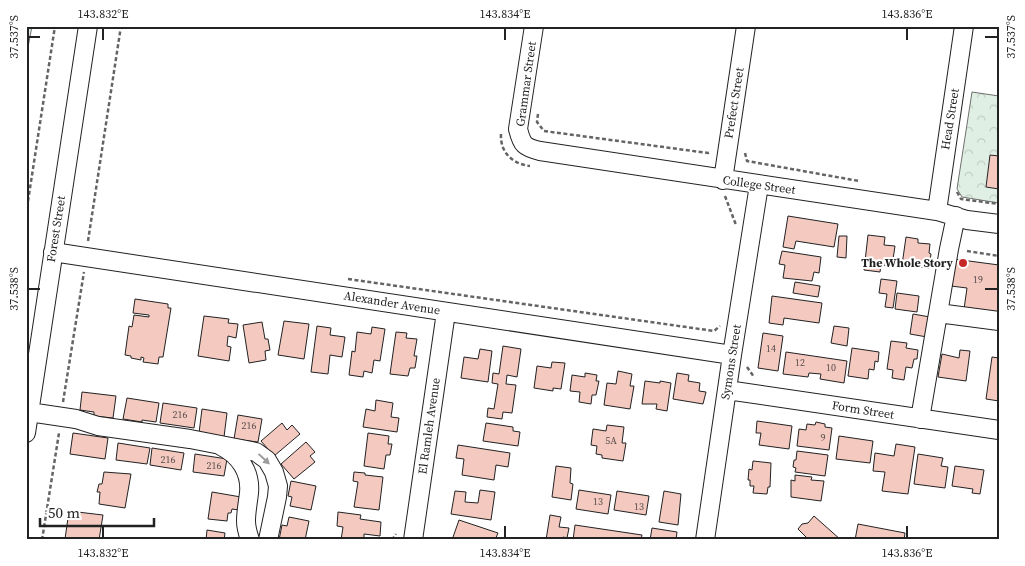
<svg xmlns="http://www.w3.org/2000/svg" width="1025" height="566" font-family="'Source Serif 4',serif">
  <defs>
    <pattern id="park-crowns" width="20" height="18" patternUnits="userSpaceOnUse" patternTransform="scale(1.25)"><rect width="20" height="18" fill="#e0efe3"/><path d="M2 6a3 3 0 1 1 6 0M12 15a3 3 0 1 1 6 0" fill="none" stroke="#c0cdc2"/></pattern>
  </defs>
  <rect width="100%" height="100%" fill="#fff"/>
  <path fill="url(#park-crowns)" stroke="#6f6f6f" d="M972 92 999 96V203L962 197 957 189Z"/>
  <path fill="#e0efe3" stroke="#6f6f6f" d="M26 26H32L26 58Z"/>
  <path fill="#f3c9c0" stroke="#222" d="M990 155 999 156V189L986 187Z
    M788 216 838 224 834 247 796 241 794 249 783 247Z
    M868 235 885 237 884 245 895 246 892 266 881 265 880 272 864 270Z
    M839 236H847L846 258 837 257Z
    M906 237 918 239V243L930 244 929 253 931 254 929 268 902 265Z
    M782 251 821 257 819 273 814 272 812 281 783 278 785 265 779 264Z
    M954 259 999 265V314L964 309 967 288 951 286Z
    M881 279 897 281 893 308 885 307 887 294 879 293Z
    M795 282 820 286 818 297 793 293Z
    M897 293 919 296 917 312 895 309Z
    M772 296 822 303 819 323 784 318 783 325 769 323Z
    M135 299 168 304V308H171L163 357H159L158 364 143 362 144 358 141 357V360L131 358V356L125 355 129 326 132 327 134 315 149 317V315L133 313Z
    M913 314 930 317 927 337 910 334Z
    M204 316 229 319 228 323 238 324 236 338 228 336 227 346 231 347 229 361 198 356Z
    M284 321 309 324 304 359 278 355Z
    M262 322 265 339H268L270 350 265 351 266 360 249 363 243 325Z
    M317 326 331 328 330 335 345 337 342 357 330 355 328 374 311 372Z
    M834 326 849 328 847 346 831 343Z
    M372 327 385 329 380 361 374 360 372 373 364 371 363 377 349 375 352 351 355 352 357 332 371 334Z
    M396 332 407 333 406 338 417 339 414 356H417L415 368H410L408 376 390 374Z
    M763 333 783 336 778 371 758 368Z
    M891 341 907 343 906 348 918 350 917 359H914L912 368 906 367 904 380 892 378 893 370 887 369Z
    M503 346 521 349 517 377 507 375 506 384 516 385 512 413 503 412 502 419 487 417 488 408 494 409 498 384 492 383 493 373 499 374Z
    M852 348 879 352 878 362 875 361 874 370 869 369 868 379 848 376Z
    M480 349 492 351 488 382 461 378 464 357 478 359Z
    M960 350 970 351 966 381 938 377 942 354 959 358Z
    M786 352 847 361 844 383 820 379 821 374 809 373 808 377 783 374Z
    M992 357 999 358V401L986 399Z
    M552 362 565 363 561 389 553 388V391L534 388 537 366 551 368Z
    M618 371 632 374 630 386H634L630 409 604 405 607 383 616 384Z
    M585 373 597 375 596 381H599L596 395H592L591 404 579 402 580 392 570 391 572 375 585 377Z
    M677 373 689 375 688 381 700 383 699 391 706 392 703 404 673 399Z
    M645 381 660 383V381L671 383 667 411 656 409 657 404H642Z
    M82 392 116 396 113 418 94 416V412L80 410Z
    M127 398 159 403 156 422 142 420V422L123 419Z
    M376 400 393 403 391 417 399 418 397 432 363 427 366 409 375 411Z
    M163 403 197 408 194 428 160 423Z
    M202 409 227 413 224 437 199 433Z
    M238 415 262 419 258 442 234 439Z
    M757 421 792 426 789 449 759 445 761 433H756Z
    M816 422 825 424V427L832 428 829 450 797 446 799 429 806 430 807 424 815 425Z
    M282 423 287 430 292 425 300 434 274 456 261 441Z
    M486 423 513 427V431L520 432 518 446 483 441Z
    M607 425 624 427 622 443H626L623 461 602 458V455L596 454 597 446 591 445 593 429 606 431Z
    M73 433 108 438 105 459 70 454Z
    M368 433 389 436 388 444H392L390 455H386L384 469 364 466Z
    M839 436 873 441 870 463 836 459Z
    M306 442 315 452 310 456 315 462 294 479 281 464Z
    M118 443 150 448 147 464 116 460Z
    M896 444 915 447 908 494 882 491 885 472 873 471 875 453 894 456Z
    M458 445 510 453 508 467 496 465 494 480 462 475 464 459 456 458Z
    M152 448 184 453 181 470 150 465Z
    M797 451 828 455 825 476 795 472 796 468 793 467 794 460H796Z
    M195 454 227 459 224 476 193 472Z
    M918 454 943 458 941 466 948 467 945 488 914 484Z
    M753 461 771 463 770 487H768L767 494 753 493 754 486H750V480H748L749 469 752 470Z
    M556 466 571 468 570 483 573 484 571 500 552 497Z
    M955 466 984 470 980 494 972 493 973 489 952 486Z
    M104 472 131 474 125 508 99 504 100 492H97L99 484H102Z
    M354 472 365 473V475L383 477 379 510 354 507 358 482 353 481Z
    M795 475 812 477 811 480 824 481 821 501 791 497V480L795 481Z
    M291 481 316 486 311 510 290 506 292 497 288 496Z
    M480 490 495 492 491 520 451 514 455 491 466 492 465 502 478 503Z
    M579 490 611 495 608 514 576 509Z
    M617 491 649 496 646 515 614 510Z
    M664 491 681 494 678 525 659 522Z
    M212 492 241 497 239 510 232 509 231 513H228L227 521 208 519Z
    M69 511 103 515 99 540 65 539Z
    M338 512 361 515 360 519 381 522 380 536 364 534V540H341L343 527 337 526Z
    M550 515 561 517 559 527 569 528 567 538 563 537 562 540H546Z
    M814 516 841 540H809L798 529 802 524 808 523Z
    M289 517 309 521 305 540H279L282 525 287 526Z
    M459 520 498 533 495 540H452Z
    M858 524 905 533 904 540H855Z
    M575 525 642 535 641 540H573Z
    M652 528 677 532 676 540H650Z
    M207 530 225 533 224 540H206Z"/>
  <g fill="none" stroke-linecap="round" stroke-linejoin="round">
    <defs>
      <path id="minor" d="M534 26 518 129C522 145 524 147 540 151L937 211 967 220 999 224
        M723 180 746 26
        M937 211 964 26
        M53 252 732 355
        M938 313 999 321
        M727 390 999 430
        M29 412 76 419 98 426 190 439 256 452 267 460 274 472 278 486 277 497 268 540
        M920 419 949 249 956 216
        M26 433 88 26
        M221 446C240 455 251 473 249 493 248 502 246 512 246 521 246 527 248 534 250 540
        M413 540 446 312
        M705 540 732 355 759 185"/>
    </defs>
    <use href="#minor" stroke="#222" stroke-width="20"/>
    <path stroke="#646464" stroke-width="2.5" stroke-dasharray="4 2.5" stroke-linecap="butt" d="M538 114 537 122 544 131 708 153 711 152
      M501 134C500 153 513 164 530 166
      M745 153 747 161 859 181
      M957 192 961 199 999 204
      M725 196 736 225
      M26 214 55 26
      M88 241 121 26
      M967 251 999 256
      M348 279 714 331 720 326
      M747 367 754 377
      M63 402 84 272
      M42 540 59 433
      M392 540 396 534"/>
    <use href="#minor" stroke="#fff" stroke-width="18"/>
  </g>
  <defs><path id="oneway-solid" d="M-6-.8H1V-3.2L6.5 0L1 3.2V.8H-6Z" transform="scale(1.25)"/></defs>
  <use fill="#9c9c9c" href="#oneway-solid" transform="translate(264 459) rotate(43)"/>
  <path fill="none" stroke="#222" stroke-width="2" d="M103 28V40M505 28V40M907 28V40M28 37H40M985 37H998M28 289H40M985 289H998M103 526V538M505 526V538M907 526V538"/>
  <circle fill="#c62828" stroke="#fff" stroke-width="2" cx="963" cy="263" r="5"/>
  <g text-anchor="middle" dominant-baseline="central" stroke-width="4" stroke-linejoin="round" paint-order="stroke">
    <g font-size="10" fill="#564c4a">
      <text x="978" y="279">19</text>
      <text x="771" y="348">14</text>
      <text x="800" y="362">12</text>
      <text x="831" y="367">10</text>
      <text x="180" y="414">216</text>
      <text x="249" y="425">216</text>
      <text x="823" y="437">9</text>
      <text x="611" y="440">5A</text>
      <text x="168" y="459">216</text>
      <text x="214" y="465">216</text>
      <text x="598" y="501">13</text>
      <text x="639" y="506">13</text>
    </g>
    <g font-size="12" fill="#222" stroke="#fff">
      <text transform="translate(526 84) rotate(-82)">Grammar Street</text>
      <text transform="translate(734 103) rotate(-81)">Prefect Street</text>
      <text transform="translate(950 119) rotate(-81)">Head Street</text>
      <text transform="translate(759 185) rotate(8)">College Street</text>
      <text transform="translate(56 229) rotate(-81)">Forest Street</text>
      <text transform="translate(392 303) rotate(9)">Alexander Avenue</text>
      <text transform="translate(731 362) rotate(-81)">Symons Street</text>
      <text transform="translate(863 410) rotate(9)">Form Street</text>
      <text transform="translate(429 426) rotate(-82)">El Ramleh Avenue</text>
    </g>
    <g font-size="12" font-weight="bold" fill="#222" stroke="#fff" text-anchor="end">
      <text x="953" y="263">The Whole Story</text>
    </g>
  </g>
  <rect width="1025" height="566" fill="none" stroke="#ffffff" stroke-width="55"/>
  <path d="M40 518v8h114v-8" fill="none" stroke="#222222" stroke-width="2.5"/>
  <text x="48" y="518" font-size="15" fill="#222222" stroke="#ffffff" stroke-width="4" paint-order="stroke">50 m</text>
  <rect x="28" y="28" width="970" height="510" fill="none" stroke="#222" stroke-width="2"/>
  <g font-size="12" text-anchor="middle" fill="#222">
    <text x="103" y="18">143.832°E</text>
    <text x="505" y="18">143.834°E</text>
    <text x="907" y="18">143.836°E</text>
    <text transform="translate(14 37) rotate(-90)" y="4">37.537°S</text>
    <text transform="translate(1011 37) rotate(-90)" y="4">37.537°S</text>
    <text transform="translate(14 289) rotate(-90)" y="4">37.538°S</text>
    <text transform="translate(1011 289) rotate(-90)" y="4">37.538°S</text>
    <text x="103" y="557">143.832°E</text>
    <text x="505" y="557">143.834°E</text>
    <text x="907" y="557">143.836°E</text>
  </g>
</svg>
